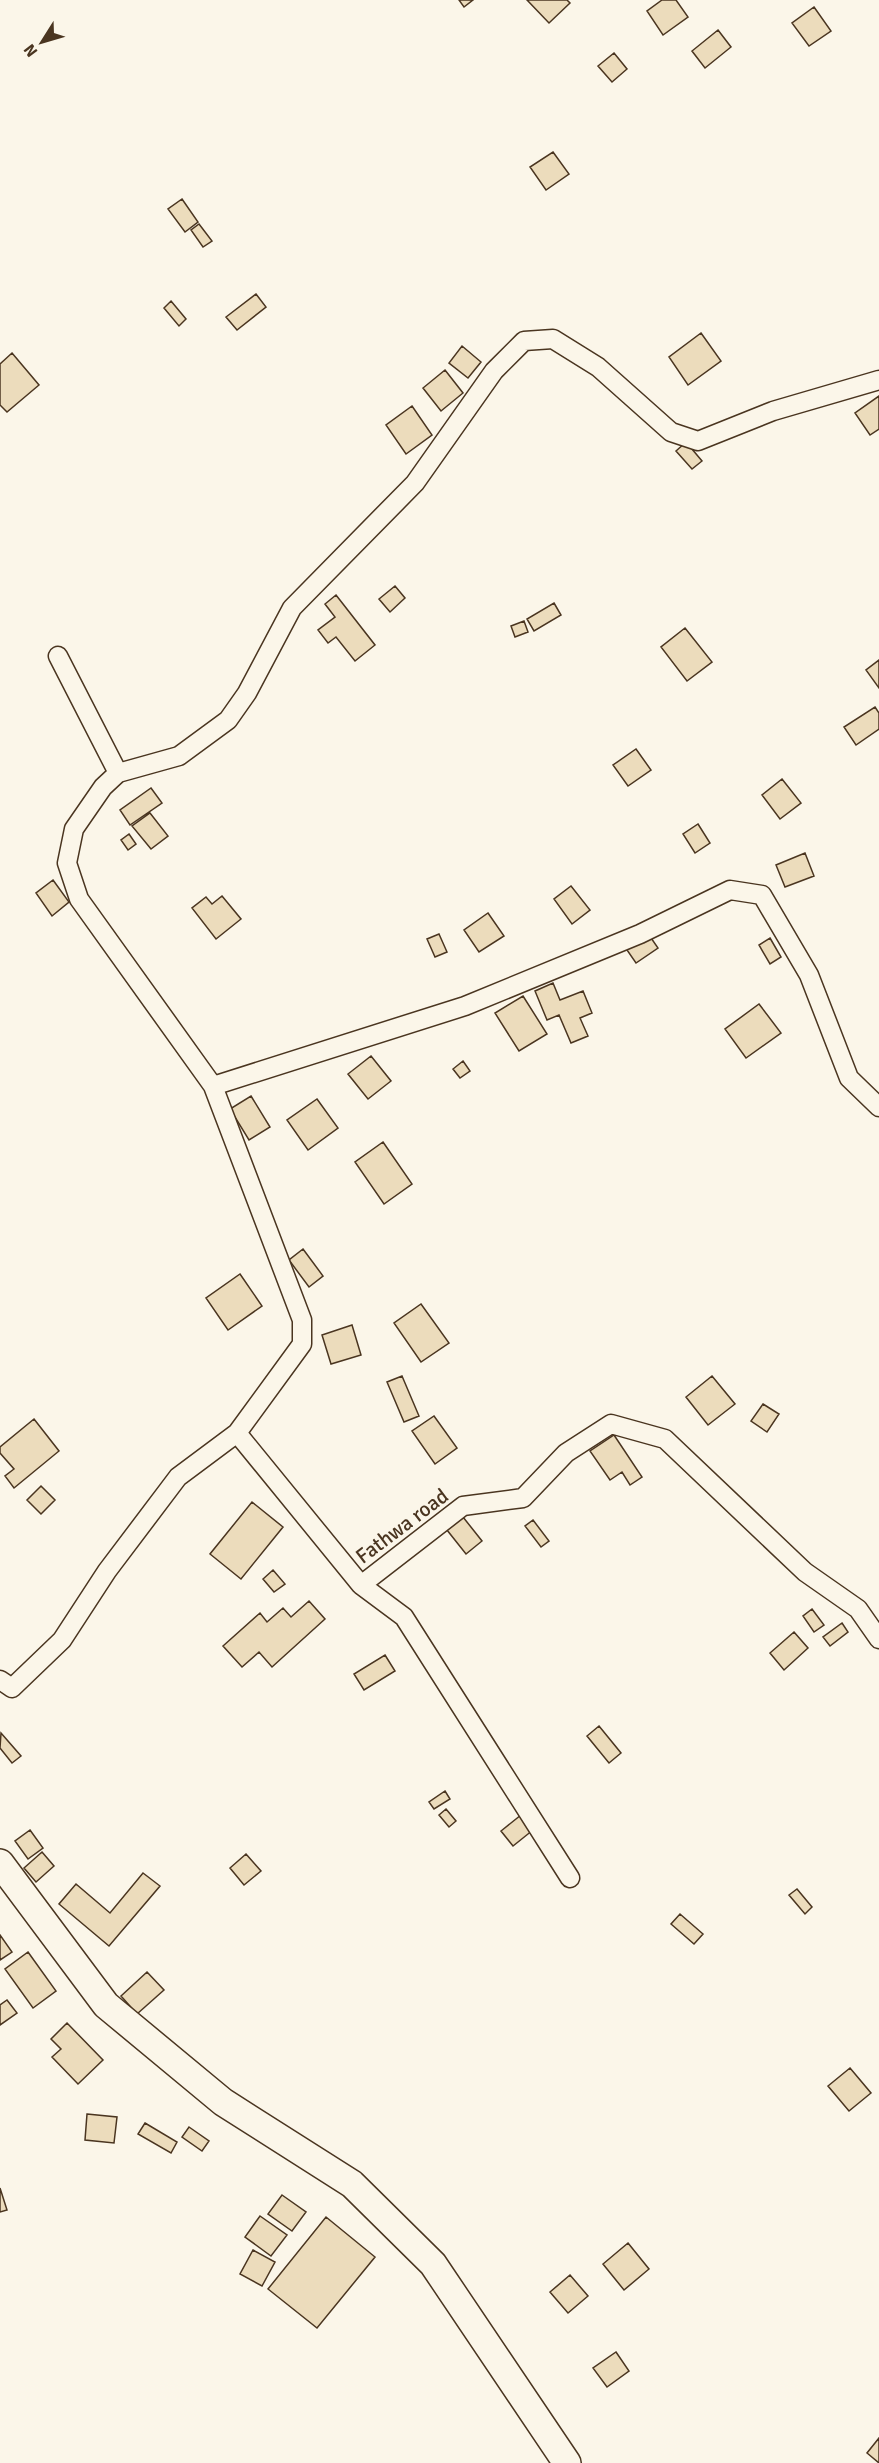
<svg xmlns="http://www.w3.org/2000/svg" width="879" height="2463" font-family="Signika,sans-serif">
  <rect width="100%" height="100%" fill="#fbf6e9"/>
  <path fill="#ecdcbc" stroke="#4a3520" stroke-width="1.5" d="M459 0H473L464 7Z
    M527 0H567L570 3 549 23Z
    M662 0H676L688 17 663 35 647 11Z
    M814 7 831 31 809 46 792 23Z
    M718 30 731 47 705 68 692 51Z
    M614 53 627 69 612 82 598 66Z
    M553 152 569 174 546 190 530 167Z
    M182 199 198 222 185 232 168 209Z
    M199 224 212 241 203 247 191 230Z
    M256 294 266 307 237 330 226 317Z
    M171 301 186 319 179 326 164 308Z
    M701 333 721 361 688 385 669 357Z
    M462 346 481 362 468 378 449 363Z
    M12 353 39 385 7 412 0 405V364Z
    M445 370 463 393 441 411 423 388Z
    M879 396V429L870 435 855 413Z
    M412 406 432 435 406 454 386 425Z
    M686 442 702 461 692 469 676 451Z
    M395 586 405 598 390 612 379 599Z
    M336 595 375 645 355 661 336 637 328 643 318 630 335 617 325 604Z
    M554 603 561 615 534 631 527 619Z
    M524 621 528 632 515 637 511 626Z
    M685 628 712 662 687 681 661 647Z
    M879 660V688L866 670Z
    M875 707 879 713V729L856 745 844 727Z
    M636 749 651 770 628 786 613 765Z
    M782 779 801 803 780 819 762 795Z
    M151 788 162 803 130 825 120 810Z
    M150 813 168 836 151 849 132 826Z
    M698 824 710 843 695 853 683 834Z
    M129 834 136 844 128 850 121 840Z
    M805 853 814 876 785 887 776 865Z
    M53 880 69 902 52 916 36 893Z
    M571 886 590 910 572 924 554 899Z
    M222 896 241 919 216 939 192 908 206 897 212 904Z
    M488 913 504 936 479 952 464 930Z
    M439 934 447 952 435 957 427 939Z
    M649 935 658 948 636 963 627 950Z
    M770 938 781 957 770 964 759 945Z
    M553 983 560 1000 583 991 592 1013 580 1018 588 1036 571 1043 559 1015 547 1020 535 991Z
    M523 996 547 1034 519 1051 495 1013Z
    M759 1004 781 1033 746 1058 725 1029Z
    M371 1056 391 1081 368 1099 348 1074Z
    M463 1061 470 1071 460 1078 453 1069Z
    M251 1096 270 1127 249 1140 230 1109Z
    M317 1099 338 1128 308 1150 287 1120Z
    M383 1142 412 1184 384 1204 355 1162Z
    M303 1249 323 1276 309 1287 289 1260Z
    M240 1274 262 1306 228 1330 206 1298Z
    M421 1304 449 1343 421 1362 394 1323Z
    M352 1325 361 1355 331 1364 322 1335Z
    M402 1376 419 1416 404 1422 387 1382Z
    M712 1376 735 1404 708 1425 686 1397Z
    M763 1404 779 1414 767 1432 751 1421Z
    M434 1416 457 1448 435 1464 412 1431Z
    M34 1419 59 1451 14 1488 5 1476 14 1469 0 1453V1447Z
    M614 1435 642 1477 630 1485 622 1472 610 1480 590 1451Z
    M41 1486 55 1500 41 1514 27 1500Z
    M252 1502 283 1527 241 1579 210 1554Z
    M463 1517 482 1541 466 1554 447 1530Z
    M533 1520 549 1541 541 1547 525 1526Z
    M273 1570 285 1584 274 1592 263 1579Z
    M309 1601 325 1619 272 1667 259 1652 242 1667 223 1646 260 1613 267 1622 283 1608 291 1617Z
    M812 1609 824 1625 814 1632 803 1616Z
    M842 1623 848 1632 830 1646 823 1637Z
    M794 1632 808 1648 784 1670 770 1653Z
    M385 1655 395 1671 364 1690 354 1674Z
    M599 1726 621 1753 609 1763 587 1736Z
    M1 1733 21 1756 12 1763 0 1748Z
    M445 1791 450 1799 434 1809 429 1802Z
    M446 1809 456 1821 449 1827 439 1815Z
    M521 1815 533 1830 513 1846 501 1831Z
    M30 1830 43 1848 28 1859 15 1841Z
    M42 1852 54 1866 36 1882 24 1868Z
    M246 1854 261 1871 244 1885 230 1868Z
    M143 1873 160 1886 109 1946 59 1904 76 1884 110 1913Z
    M797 1889 812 1907 805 1914 789 1895Z
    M680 1914 703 1934 694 1944 671 1924Z
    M0 1935 12 1952 0 1960Z
    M28 1952 56 1991 33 2008 5 1969Z
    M147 1972 164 1990 137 2014 121 1996Z
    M7 2000 17 2013 0 2025V2005Z
    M67 2023 103 2060 78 2084 52 2057 61 2049 51 2039Z
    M850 2068 871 2093 849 2111 828 2086Z
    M87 2114 117 2117 114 2143 85 2140Z
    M145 2123 177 2142 171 2153 138 2134Z
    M189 2127 209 2141 202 2151 182 2137Z
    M0 2188 7 2210 0 2212Z
    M282 2195 306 2212 292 2231 268 2214Z
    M260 2216 287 2235 271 2256 245 2237Z
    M326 2217 375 2257 317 2328 268 2289Z
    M628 2243 649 2269 624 2290 603 2264Z
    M253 2250 275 2262 262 2286 240 2274Z
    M570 2275 588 2296 568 2313 550 2292Z
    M616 2352 629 2371 607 2387 593 2368Z
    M879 2438V2463L867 2453Z"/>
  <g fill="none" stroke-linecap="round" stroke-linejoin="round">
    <defs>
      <path id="minor" d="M58 656 118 773
        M213 1086 465 1006 640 934 730 890 762 895 809 975 849 1078 879 1107
        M237 1433 302 1344V1320L213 1086 79 899 67 863 74 829 103 787 118 773 179 756 228 720 247 693 292 608 415 483 494 371 524 341 553 339 598 367 671 432 698 441 773 411 879 380
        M361 1585 404 1617 570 1878
        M0 1680 12 1688 62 1640 107 1571 178 1477 237 1433 361 1585 463 1506 523 1498 566 1453 611 1424 665 1439 805 1572 858 1609 879 1639"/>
      <path id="primary" d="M0 1863 106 2005 223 2102 352 2184 433 2264 567 2463"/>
    </defs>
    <use href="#minor" stroke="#4a3520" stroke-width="21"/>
    <use href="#primary" stroke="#4a3520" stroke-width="30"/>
    <use href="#minor" stroke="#fbf6e9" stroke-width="18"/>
    <use href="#primary" stroke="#fbf6e9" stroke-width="27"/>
  </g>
  <g text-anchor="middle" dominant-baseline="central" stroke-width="4.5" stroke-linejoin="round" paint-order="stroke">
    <g font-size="21" fill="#4a3520" stroke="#fbf6e9">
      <text transform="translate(402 1526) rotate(-37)">Fathwa road</text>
    </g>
  </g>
  <g transform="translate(42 42) rotate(233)" stroke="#fbf6e9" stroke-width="4.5" paint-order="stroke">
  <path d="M0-4.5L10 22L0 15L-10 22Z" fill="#4a3520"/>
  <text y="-9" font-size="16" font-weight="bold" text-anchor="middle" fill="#4a3520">N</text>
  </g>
</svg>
